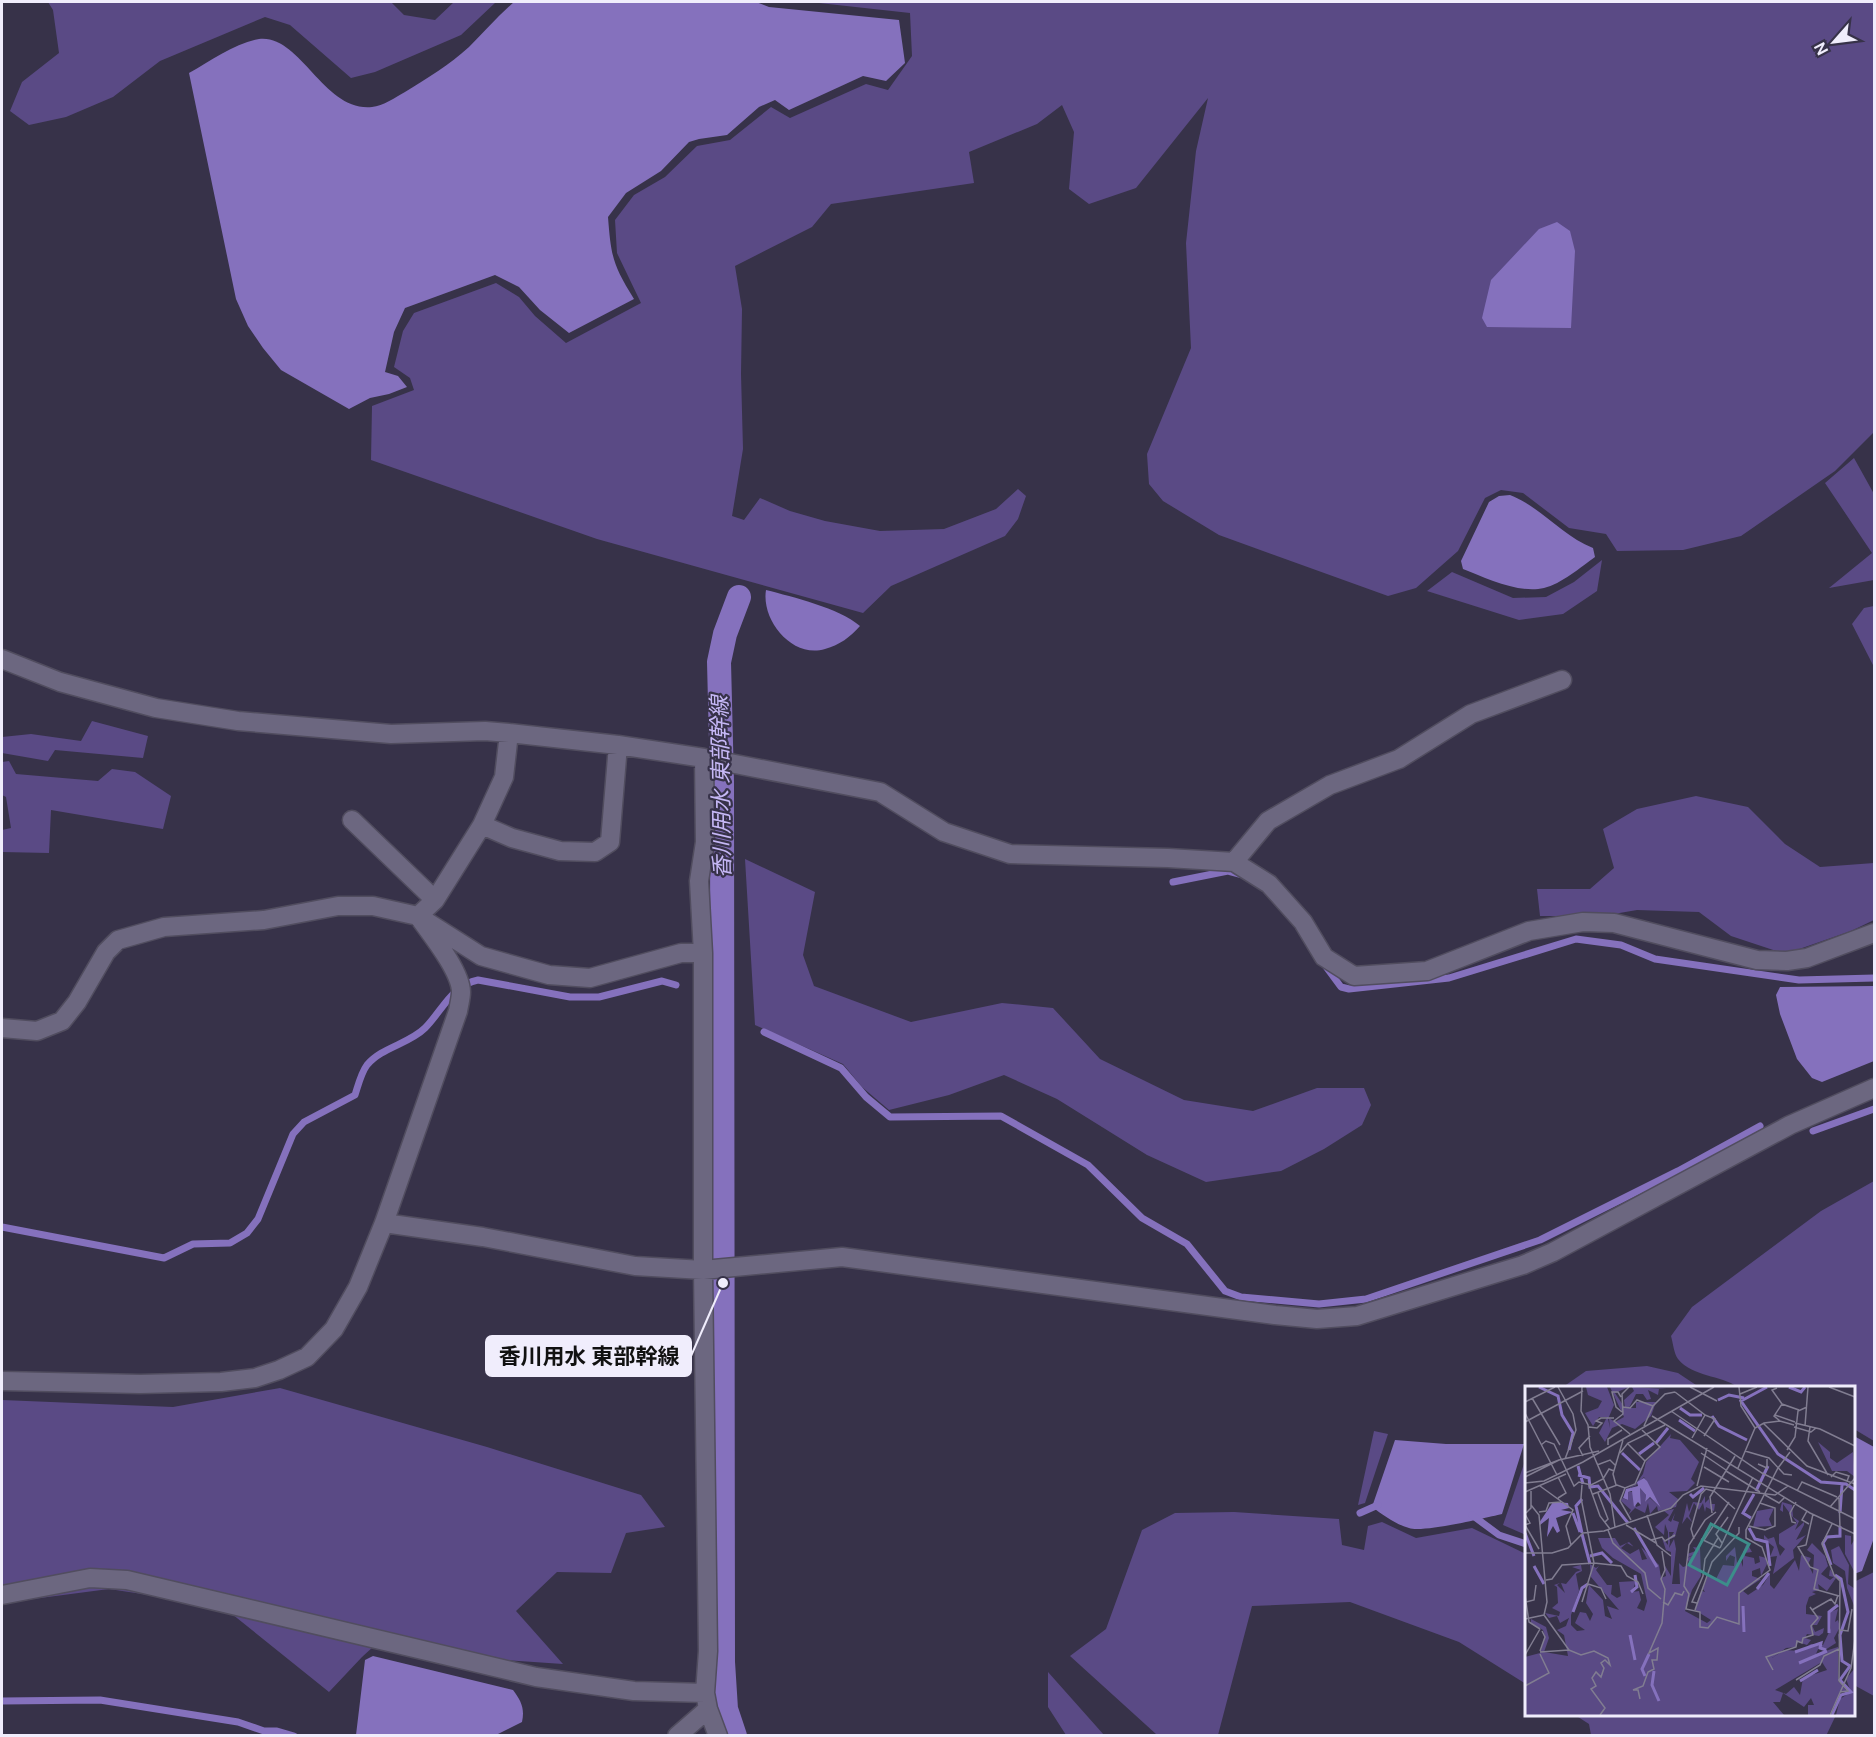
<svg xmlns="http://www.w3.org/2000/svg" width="1876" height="1737" font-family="'DM Sans','Noto Sans JP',sans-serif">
  <rect width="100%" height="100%" fill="#373249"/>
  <path fill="#5a4a85" d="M48 2H391L404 15 435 20 454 2H496L461 35 375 72 351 78 290 25 265 17 160 61 113 97 66 117 29 125 10 111 22 82 59 53 53 10Z
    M810 2H1874V432L1835 471 1741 536 1683 550 1617 551 1606 534 1569 528 1523 493 1501 490 1485 498 1458 551 1416 588 1388 596 1219 535 1163 501 1149 484 1147 454 1191 348 1186 243 1196 151 1208 98 1136 188 1089 204 1069 189 1074 132 1062 105 1037 124 969 152 974 183 831 204 812 227 735 266 742 309 741 374 743 449 732 516 744 520 760 498 790 511 825 521 880 531 944 529 996 509 1018 489 1026 496 1018 519 1005 536 891 586 863 613 597 539 371 460 372 406 414 390 410 378 394 367 403 331 414 313 496 283 519 297 535 316 566 343 641 303 617 253 615 220 634 195 665 177 697 146 730 140 771 107 790 118 866 84 888 90 912 56 910 13Z
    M1854 458 1874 494V580L1829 588 1872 553 1825 483Z
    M1602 560 1597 591 1563 614 1519 620 1427 591 1452 572 1513 598 1546 597 1574 582Z
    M1874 606V667L1852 624 1864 608Z
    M92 721 148 736 143 758 55 750 48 761 2 753V737L31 734 81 741Z
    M9 761 16 774 98 781 112 769 135 772 171 796 163 829 51 810 49 853 2 852V830L11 828 6 797 2 795V762Z
    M1696 796 1748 807 1785 844 1820 867 1874 863V920L1851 931 1785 954 1731 936 1699 912 1637 910 1602 916H1540L1537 889H1590L1614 868 1603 829 1637 809Z
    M745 859 815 892 803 955 814 986 911 1022 1002 1003 1053 1008 1100 1059 1184 1100 1253 1111 1317 1088H1364L1371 1105 1362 1125 1324 1149 1281 1171 1206 1182 1147 1155 1057 1099 1004 1075 949 1095 889 1110 862 1087 843 1064 755 1025Z
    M1874 1181V1441L1854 1429V1388L1738 1387C1720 1375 1693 1377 1678 1359 1674 1354 1673 1343 1671 1336L1692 1307 1821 1211Z
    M1647 1366 1678 1373 1699 1387H1563L1586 1371Z
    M280 1388 487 1447 641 1495 665 1527 626 1533 611 1573 557 1572 516 1611 563 1664 505 1660 458 1653 386 1635 362 1657 329 1692 222 1606 109 1589 2 1603V1400L173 1407Z
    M1374 1431 1388 1434 1365 1503 1358 1505Z
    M1526 1458V1535L1503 1525Z
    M1234 1512 1339 1519 1342 1545 1364 1550 1368 1526 1382 1522 1416 1538 1472 1528 1526 1554V1684L1459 1642 1350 1602 1252 1606 1218 1735H1156V1734L1070 1656 1106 1629 1142 1530 1175 1513Z
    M1874 1572V1696L1854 1685V1582Z
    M1048 1672 1104 1735H1066L1048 1707Z
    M1575 1715H1836L1826 1736 1591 1735 1589 1724Z"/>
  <path fill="#8571bd" d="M514 2H756L769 7 899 20 905 63 886 81 863 76 789 110 775 100 759 107 727 135 699 139 689 142 661 171 626 193 608 217C611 257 613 265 634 299L569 333 540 310 519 287 495 275 405 308 394 332 385 372 398 376 407 387 389 394 370 398 349 409 281 370 263 348 248 326 236 299 189 73C211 61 235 43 259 39 301 34 323 112 372 107 383 106 396 97 405 92 428 78 449 65 469 47 484 32 498 16 514 2Z
    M1557 222 1570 231 1575 251 1571 328 1487 327 1482 318 1491 280 1539 229Z
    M1510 495C1541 507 1562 536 1593 548L1595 557C1581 567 1561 584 1544 588 1519 594 1486 578 1463 569L1461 561 1489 502 1499 496Z
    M766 590C793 597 839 608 860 626 850 637 840 645 825 649 792 659 761 620 766 590Z
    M1874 986V1061L1822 1082 1812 1078 1797 1059 1780 1014 1776 995 1780 987Z
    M1854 1436 1874 1447V1538L1862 1571 1854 1574Z
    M1395 1440 1446 1444H1524L1502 1514C1485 1518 1422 1533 1409 1528 1395 1524 1383 1515 1372 1507Z
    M373 1656 513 1690C521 1701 525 1708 522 1722L496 1735H356L365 1660Z"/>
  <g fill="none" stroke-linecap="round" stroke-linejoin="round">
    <path stroke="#8571bd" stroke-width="7" d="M1173 882 1228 871 1243 875
      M1324 964 1341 987 1349 989 1449 978 1576 939 1621 945 1655 959 1799 980 1874 978
      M764 1032 841 1068 866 1097 890 1117 1001 1116 1088 1165 1142 1218 1187 1244 1225 1291 1241 1297 1319 1304 1366 1299 1540 1240 1678 1171 1760 1126
      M1813 1131 1874 1109
      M2 1227 164 1258 193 1244 230 1243 247 1233 258 1219 293 1134 304 1122 355 1095C358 1086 361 1073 367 1065 382 1047 409 1044 425 1028 442 1011 452 985 478 980L570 997H599L662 981 676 985
      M1360 1513 1378 1505
      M1472 1515 1499 1535 1526 1544
      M2 1701 100 1700 238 1722 264 1731H277L294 1736"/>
    <path stroke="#8571bd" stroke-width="24" d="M735 1736 726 1709 723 1662 722 782 719 662 725 634 739 597"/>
    <defs>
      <path id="minor" d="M2 659 60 682 156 708 238 721 391 734 485 731 509 733 618 745 704 758 880 792 944 832 1010 854 1168 858 1234 862 1269 884 1303 922 1324 957 1354 976 1427 971 1529 931 1583 922 1614 923 1757 960 1787 961 1807 958 1874 933
        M704 758 705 842 699 881 703 953V1270L708 1651 705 1693 708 1709 718 1736
        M352 820 435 900
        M482 825 512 838 560 851 595 852 610 842 618 745
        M1234 862 1268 821 1330 785 1399 759 1471 714 1562 680
        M418 916 435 900 482 825 504 777 509 733
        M2 1028 37 1031 62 1021 77 1002 106 952 118 940 164 927 264 920 338 906H373L418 916 481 956 549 975 590 978 681 953H703
        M384 1223 483 1237 635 1266 703 1270 842 1257 1275 1315 1317 1319 1357 1316 1523 1265 1553 1252 1790 1125 1874 1088
        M2 1381 140 1384 221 1382 255 1378 279 1370 307 1357 334 1329 358 1287 384 1223 458 1011C459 1005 461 998 461 992 461 971 430 933 418 916
        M2 1595 90 1578 127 1580 536 1677 634 1691 705 1693
        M677 1736 708 1709"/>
    </defs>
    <use href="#minor" stroke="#514d5f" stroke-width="21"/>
    <use href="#minor" stroke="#6c6780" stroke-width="18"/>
  </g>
  <g text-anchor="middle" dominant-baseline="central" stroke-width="4.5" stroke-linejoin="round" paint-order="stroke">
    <g font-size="22" font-style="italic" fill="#c6b8f6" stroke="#373249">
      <text transform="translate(721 787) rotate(-91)">香川用水 東部幹線</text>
    </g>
  </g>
  <g transform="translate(1525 1386)">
    <rect width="330" height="330" fill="#373249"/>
    <path d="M61 1H82L89 19 83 33 85 42 84 32 90 36 99 31 85 1H104L90 7 100 22 99 14 109 5 107 1 142 3H134L133 9 123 4 126 13 122 14 118 8H111L104 22H111V16H131L126 30 110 43 97 38 87 42 80 56 74 47 82 31H74L68 40 60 27 73 22 77 15 63 9ZM146 48 145 52 155 54 174 76 166 93 170 97 162 105 144 106 153 113 151 121 133 125 132 120 125 128 123 117 120 127 110 122 103 129 106 124 96 115 99 106 97 112 103 114V106H108L111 121 116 119 115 102 121 109 120 116 125 112 136 122 119 91 110 100 103 102 110 99 118 88 121 76ZM293 56 305 66V72L312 77 328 66 330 91 322 85H307ZM180 110V117L184 113 185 118H190L189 125 181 121 180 126 178 117 174 124 169 117 164 130 167 136 162 131 157 138 162 117 164 126 168 116 176 117ZM257 116 267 119 268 131 274 135 270 144 279 136V139L271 154 281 149 268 164 269 172 248 188 252 170 245 171 249 161 239 153V149L243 153 249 151 255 170 260 163 254 158V148L272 137 258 118V126L255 124ZM249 122 244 133 247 140 228 141 232 125ZM149 123 143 134 146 136 150 127 148 134 154 136 150 151 145 153 149 146H144L145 156 144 162 149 153 151 163 147 198H155L154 177 158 181 165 179 162 172 174 167 163 171 162 168 171 165 168 161 175 162 176 190 167 204 160 225 182 237 186 234 170 224 172 216 177 205 180 206 178 203 186 181 183 190 191 193 198 179 209 180 210 171 205 169 201 175V170L210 161 212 177 216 175 218 181V166L222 157 227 166 219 167 220 170 229 172 230 178 235 176 234 170 241 172 242 178 236 190 235 182 227 185V190L236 193 218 205 223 209 238 199 245 188V199L249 203 270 174 274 185 276 169 286 172 283 178 288 188 289 169 282 164 287 157 300 170 303 180 296 188 305 194 309 191 304 190 305 183 311 192 302 205 293 198 294 204 287 206 291 208 284 211 281 220V228L297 230 292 239H287L290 246 299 242 298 247 294 250 282 248 280 252 286 254 282 259 273 256 271 261 261 262 247 272 259 264 275 265 286 258 298 259 306 242 305 226 313 223 310 236 313 234 315 241 309 252 311 257 300 264 294 261 291 268 313 261V295L322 305 315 306 304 329H283V319H289L286 312 279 321 258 307 255 316H248L259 329H0V271L15 267 20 251 18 244 6 237V233L21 241 24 252 19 266 43 270 39 249 32 244 41 240 44 232 35 237 32 230 24 232 20 227 34 230 35 226 27 222 33 217 32 201 29 199 35 197 32 199 40 207 36 197 41 198 51 186 56 184 47 181 56 179 57 185 51 188 54 205 46 229V239L52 245 60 244 50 237 55 226 61 227 65 235 68 228 61 217 64 199 78 214 80 230 87 233 82 220 94 224 66 191 65 178 71 182 74 180 71 184 82 199H87L86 208 92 212 96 210 94 196 111 195 107 206 114 205 116 214 112 222 119 225 122 215 116 188 88 172 77 162 73 152H90L95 160 104 156 109 161 102 157 96 162 105 168 114 163 117 174 122 173 116 161 134 179 136 192 141 190 139 178 146 190V166L141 164 137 152 143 159V146L140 138 139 149 130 141 144 129 139 125ZM297 276 302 284 278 292 275 309 269 301 261 308 250 304ZM320 149 326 150V159L330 153V187L320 168ZM314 160 324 179 323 198 330 203V222L322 202 320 185 308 177 306 164ZM330 282V329H311L315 313 326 306 321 293Z" fill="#5a4a85" fill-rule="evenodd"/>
    <path d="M119 92 122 95 136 122 125 111 120 116 121 109 115 102 116 119 113 116 109 121 107 105 103 106V114L98 112 101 103 113 100 112 96ZM28 116 43 117 44 122 36 124 48 126 31 132 35 145 32 147 28 140 22 151 24 132 15 139 14 137Z" fill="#8571bd"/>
    <path fill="none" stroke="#8571bd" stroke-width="3" d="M14 1 33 10 37 29 48 47 44 64M242 1 216 15 253 68 296 96 321 98 330 104M264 1 276 6 280 1M193 14 204 9 219 12M155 22 165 29H177M187 30 194 40 222 54M154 34 170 45M131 57 143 42M97 67 115 84M114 68 129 57M53 80 58 98M53 89 64 92 65 101 73 100 103 137M231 105 243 80M165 108 168 111 179 102M57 113 51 120 57 147M48 127 55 146M315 127 317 99M226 132 218 127 229 108M109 142 132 181M224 142 230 153 242 156 245 180M0 147 9 170M57 148 65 178M65 170 77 167 87 177M306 179 298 157 302 151 315 150V140M9 180 19 198M232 203 244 187M106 206 112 201 110 189M218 220 219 246M48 226 57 202 63 198M304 247V226L313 219M105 249 110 274M270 266 296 257 295 262 301 264M274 277 302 265M129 285 127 299 134 315M120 290 117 283 124 268M275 295 293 284M307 329 316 309 326 306 315 294 325 280 317 275 315 249 323 226 316 193 310 189"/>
    <path fill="none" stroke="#817d91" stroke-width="1.5" d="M33 1 48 28 51 44 40 73M57 1 56 25 63 39 65 61 85 108 90 141M104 1 97 8 98 28 89 35 105 48M165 1 192 15M214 1 216 20 230 42M304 1 330 11M252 2 247 4 257 18 274 24M150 6 180 29 167 52M215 8 232 1M96 11 93 6H87L91 21 97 26M7 12 35 59M0 16 30 1M98 21 105 22 112 14 128 20M146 25 237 87 330 133M0 27 32 89M250 29 270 36M127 30 285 127 330 148M255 35 249 30 257 18M0 36 58 5M238 37 282 80 330 98M270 37 295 43 330 60M119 40 128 20 140 8 150 6M280 40 283 1M64 41 72 42 77 37 71 35 76 32H89M269 41 286 46 291 42M285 41 283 55 303 89M179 50 190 33 180 29M102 57 120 75M16 59 21 55 29 58 49 100 54 96 66 99 78 93 84 83 89 85M83 59V53L97 44M262 64 270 51 273 25 282 21M220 65 244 72 259 88 267 89M95 67 103 57 140 39M176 67 201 84M58 70 54 62 65 50M233 78 242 82V73M72 79 85 74 90 79M179 81 204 96M213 82 230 42 239 37 255 35 269 39M201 85 235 106M0 87 34 74M0 91 34 74 74 65M306 91 311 86 321 89 324 90 322 95M0 97 19 95 58 76 189 1M64 99 75 130 85 143M91 99 88 88 98 54M15 100 48 124 41 140 46 159M172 100 182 62M100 102 95 115 106 134M189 105 210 123M272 105 277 96 312 111M0 106 41 88M73 107 83 133 80 136M68 108 92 99 100 102 110 98 120 75 135 61 117 44M240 109 254 117 260 111M33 112 41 107 33 91M314 112 315 142M271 116 265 127 267 136 271 137M6 119 14 129 22 216 19 229M305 121 330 92M282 125 277 134 284 138M14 126 21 125 24 117 36 116M191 126 180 134 164 159 159 200 164 208 161 223 175 226V241L183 242 192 231 214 238V207L245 184 237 161 221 152V144L253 82 265 66M1 127 6 122V105M187 127 185 111 210 70M0 128 5 137 0 139 14 163M288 128 281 159 273 161 285 181 293 184 289 203 314 210M122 129 132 159 146 170M307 138 297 158 309 189 315 195 314 295 323 305 315 306M101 139 131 157M224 140 240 144 250 140V122L235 117M83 144 88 157 120 187 123 202 136 213M169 153 166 143 176 108 181 103 188 105M176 153 195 162M126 154 137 151 140 155 150 149M179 154 204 116M197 157 191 148 203 131M195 162 228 91M0 167H27L43 162 58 147 79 145 146 122 158 109 176 100 250 109 263 100M69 177 96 180 102 190 113 196 118 208M21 194 27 193 37 179 69 177M63 198 76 202 81 213M0 209 4 236 15 243M1 216 9 214 11 199M57 216 69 177 56 112 57 99M138 216 143 219 150 207 157 209 159 205M172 217 167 216 178 190 180 173 193 152M170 224 187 176 214 147V141M287 224 306 213 310 218 313 209M19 229 44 264M0 233 19 229M315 244 323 245 327 223M15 265 20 251 17 245M15 266 44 264 56 269 69 265 83 272 85 279 80 274 76 277 79 282 76 291 71 286 67 292 71 300 66 303 80 322 75 329M0 269 15 243M248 284 241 271 271 261 272 255 277 257 278 252 288 249 286 240 293 232 285 221M271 294 295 279 299 270 314 263M0 300 24 287 15 268M115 313 113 304H108L118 300 123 286 129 283 127 274H132L133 262 124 267 137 237 140 203 136 193 140 184 137 165M305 329 326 282 330 253"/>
    <path fill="#3c8e8a" fill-opacity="0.15" stroke="#3c8e8a" stroke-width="3" d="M186 138 224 158 202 199 164 179Z"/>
    <rect width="330" height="330" fill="none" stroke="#f0edfc" stroke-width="3"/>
  </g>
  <path fill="none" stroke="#f0edfc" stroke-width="2" d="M723 1283L691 1356"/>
  <circle fill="#f0edfc" stroke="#373249" stroke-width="2" cx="723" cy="1283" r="6"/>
  <rect fill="#f0edfc" stroke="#f0edfc" stroke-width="2" x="486" y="1336" width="205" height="40" rx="6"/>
  <g font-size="22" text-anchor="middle" font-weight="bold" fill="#111">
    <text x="589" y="1364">香川用水 東部幹線</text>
  </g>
  <rect width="1876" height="1737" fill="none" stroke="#f0edfc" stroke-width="6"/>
  <g transform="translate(1834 42) rotate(242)" stroke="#373249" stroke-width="4.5" paint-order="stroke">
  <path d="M0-4.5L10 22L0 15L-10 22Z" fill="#f0edfc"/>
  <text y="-9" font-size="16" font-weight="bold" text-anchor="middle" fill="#f0edfc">N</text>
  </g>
</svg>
